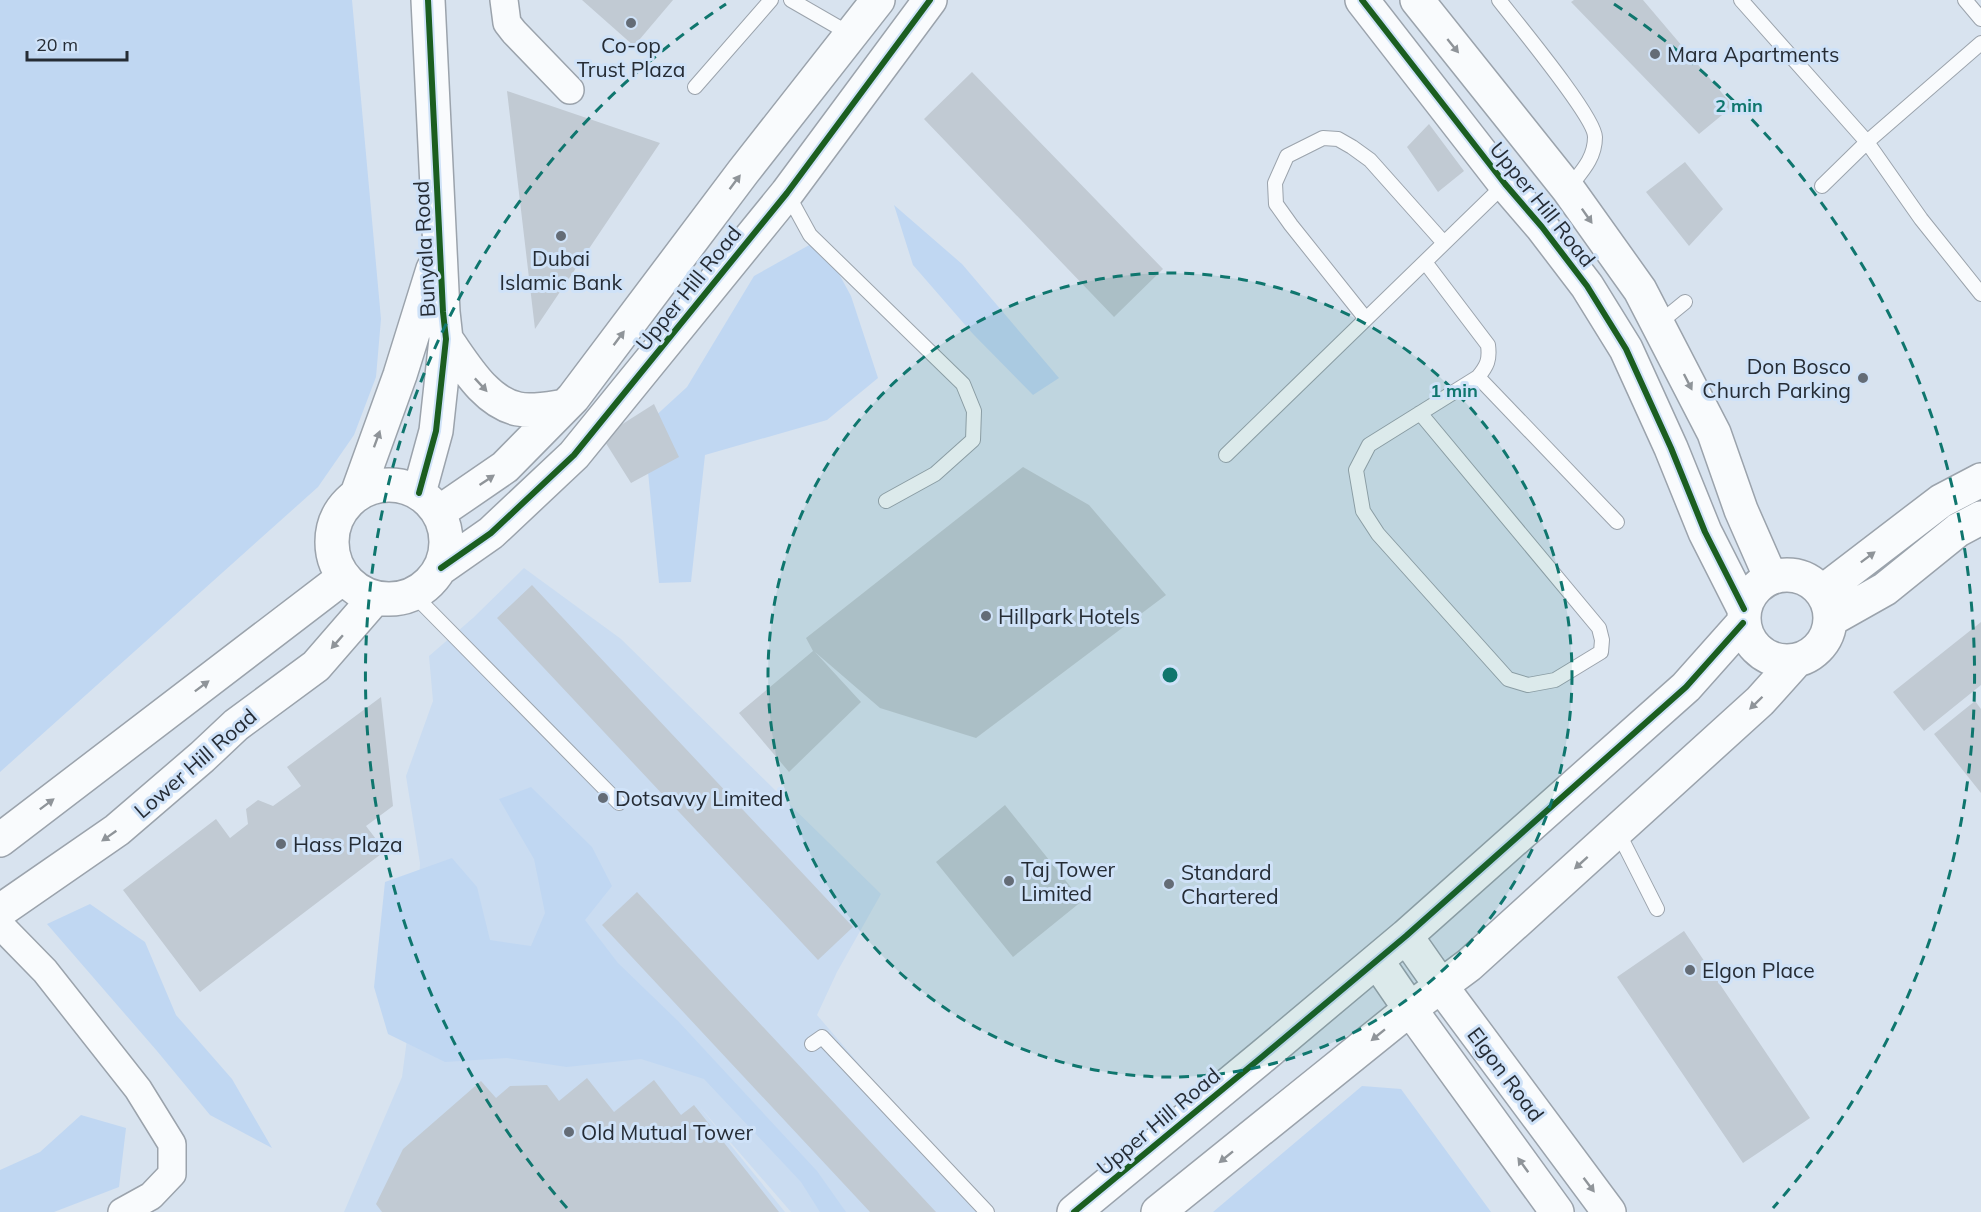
<svg xmlns="http://www.w3.org/2000/svg" width="1981" height="1212" font-family="Mulish,sans-serif">
  <rect width="100%" height="100%" fill="#d8e3ef"/>
  <path fill="#cadcf1" d="M524 568 621 639 881 894 837 972 817 1015 986 1212H791L699 1106 785 1212H344L402 1077 415 979 420 863 406 776 433 701 429 656 473 618Z"/>
  <path fill="#c0d7f2" d="M0 0H352L381 319 376 377 354 435 318 487 0 772Z
    M894 205 962 264 1059 378 1033 395 973 334 913 265Z
    M820 239 851 296 878 378 827 420 705 455 691 582 659 583 648 472 615 453 687 387 754 276Z
    M531 787 592 847 612 886 585 920 618 963 678 1021 817 1171 846 1212H820L801 1182 704 1079 641 1059 567 1067 507 1058 445 1062 388 1034 374 987 385 882 452 858 477 887 490 940 531 946 545 913 534 859 499 799Z
    M90 904 145 942 176 1015 232 1079 272 1148 210 1115 157 1051 47 924Z
    M1362 1086 1401 1089 1491 1212H1213Z
    M81 1115 126 1128 119 1187 54 1212H0V1170L40 1152Z"/>
  <path fill="#c1cad3" d="M582 0H673L634 46Z
    M1574 0H1643L1733 106 1699 134 1571 2Z
    M972 72 1163 269 1114 317 924 119Z
    M507 91 660 143 535 329Z
    M1429 124 1464 171 1438 192 1407 147Z
    M1685 162 1723 209 1689 246 1646 192Z
    M654 404 679 457 631 483 602 437Z
    M1023 467 1089 505 1166 595 976 738 880 708 815 652 861 702 789 772 739 713 813 651 806 638Z
    M532 585 853 927 818 960 497 618Z
    M1981 622V685L1924 731 1893 692Z
    M381 697 393 806 366 826 385 851 200 992 123 890 216 819 230 838 248 824 246 809 258 800 273 806 301 786 287 767Z
    M1975 701 1981 709V793L1934 734Z
    M1005 805 1082 901 1013 957 936 862Z
    M637 892 936 1212H870L602 925Z
    M1684 931 1810 1118 1743 1163 1617 977Z
    M587 1078 614 1112 654 1080 681 1115 694 1105 779 1212H382L376 1204 403 1149 481 1081 496 1098 510 1086 547 1085 559 1101Z"/>
  <g fill="none" stroke-linecap="round" stroke-linejoin="round">
    <defs>
      <path id="service" d="M791 0 850 34
        M1499 0C1516 22 1595 117 1595 137 1595 159 1581 172 1568 189
        M1741 0 1867 142 1981 43
        M1965 0 1981 19
        M695 87 771 0
        M1822 186 1867 142 1921 219 1981 294
        M787 193 810 235 963 384 974 411 973 440 935 474 886 501
        M1366 319 1291 225 1276 204 1275 183 1287 156 1323 138 1338 139 1352 147 1370 160 1444 243
        M1658 324 1685 302
        M1478 377 1617 522
        M1420 413 1599 628 1602 640 1601 652 1555 680 1528 685 1508 679 1378 534 1363 511 1356 470 1369 445 1478 377C1487 366 1490 360 1488 345L1425 262
        M1226 455 1505 184
        M413 594 619 803
        M1617 830 1657 909
        M812 1044 822 1037 987 1212"/>
      <path id="minor" d="M504 0 507 23 514 32 570 90
        M0 925 45 971 138 1089 172 1144V1174L151 1196 122 1212"/>
      <path id="tertiary" d="M1362 0 1505 184 1542 227 1587 286 1626 349 1671 448 1705 532 1744 609
        M1417 0 1568 189 1640 290 1714 433 1741 510 1770 576
        M446 339C464 364 485 402 518 409 533 412 551 408 565 406
        M332 542a57 57 0 1 1 114 0a57 57 0 1 1-114 0Z
        M419 493 436 431 446 339 443 312 428 0
        M357 494 400 375 433 269
        M438 513 505 467 573 398 743 172 878 0
        M441 568 491 533 574 455 787 193 930 0
        M1744 618a43 43 0 1 1 86 0a43 43 0 1 1-86 0Z
        M1822 592 1941 501 1981 480
        M1830 620 1885 589 1958 530 1981 518
        M0 840 344 577
        M0 911 117 830 202 757 236 725 316 666 375 598
        M1406 936 1441 986 1609 1212
        M1377 961 1410 1009 1557 1212
        M1074 1212 1263 1056 1406 936 1686 687 1743 623
        M1158 1212 1410 1009 1469 965 1760 701 1796 661"/>
    </defs>
    <use href="#service" stroke="#9ba3ac" stroke-width="16"/>
    <use href="#minor" stroke="#9ba3ac" stroke-width="30"/>
    <use href="#tertiary" stroke="#9ba3ac" stroke-width="36"/>
    <use href="#service" stroke="#f9fbfd" stroke-width="14"/>
    <use href="#minor" stroke="#f9fbfd" stroke-width="27"/>
    <use href="#tertiary" stroke="#f9fbfd" stroke-width="33"/>
    <defs>
      <path id="cycleway" d="M1362 0 1505 184 1542 227 1587 286 1626 349 1671 448 1705 532 1744 609
        M419 493 436 431 446 339 443 312 428 0
        M441 568 491 533 574 455 787 193 930 0
        M1074 1212 1263 1056 1406 936 1686 687 1743 623"/>
    </defs>
    <use href="#cycleway" stroke="#cfe2f8" stroke-width="10"/>
    <use href="#cycleway" stroke="#1b5e20" stroke-width="6"/>
  </g>
  <defs><path id="oneway-solid" d="M-6-.8H1V-3.2L6.5 0L1 3.2V.8H-6Z" transform="scale(1.5)"/></defs>
  <g fill="#8f9499">
    <use href="#oneway-solid" transform="translate(1453 46) rotate(51)"/>
    <use href="#oneway-solid" transform="translate(735 182) rotate(-53)"/>
    <use href="#oneway-solid" transform="translate(1587 216) rotate(55)"/>
    <use href="#oneway-solid" transform="translate(619 338) rotate(-53)"/>
    <use href="#oneway-solid" transform="translate(1688 382) rotate(63)"/>
    <use href="#oneway-solid" transform="translate(481 385) rotate(47)"/>
    <use href="#oneway-solid" transform="translate(377 439) rotate(-70)"/>
    <use href="#oneway-solid" transform="translate(487 480) rotate(-34)"/>
    <use href="#oneway-solid" transform="translate(1868 557) rotate(-37)"/>
    <use href="#oneway-solid" transform="translate(337 642) rotate(131)"/>
    <use href="#oneway-solid" transform="translate(202 686) rotate(-37)"/>
    <use href="#oneway-solid" transform="translate(1756 703) rotate(136)"/>
    <use href="#oneway-solid" transform="translate(47 804) rotate(-37)"/>
    <use href="#oneway-solid" transform="translate(109 836) rotate(145)"/>
    <use href="#oneway-solid" transform="translate(1581 863) rotate(138)"/>
    <use href="#oneway-solid" transform="translate(1378 1035) rotate(141)"/>
    <use href="#oneway-solid" transform="translate(1226 1157) rotate(141)"/>
    <use href="#oneway-solid" transform="translate(1523 1165) rotate(-126)"/>
    <use href="#oneway-solid" transform="translate(1589 1185) rotate(53)"/>
  </g>
  <circle cx="1170" cy="675" r="402" fill="#0f766e" fill-opacity=".12"/>
  <g fill="none" stroke="#0f766e" stroke-width="3" stroke-dasharray="10 8">
    <circle cx="1170" cy="675" r="402"/>
    <path d="M567 1208A805 805 0 0 1 726 4M1614 4A805 805 0 0 1 1773 1208"/>
  </g>
  <g fill="#646c76" stroke="#cfe2f8" stroke-width="2">
    <circle cx="631" cy="23" r="6"/>
    <circle cx="1655" cy="54" r="6"/>
    <circle cx="561" cy="236" r="6"/>
    <circle cx="1863" cy="378" r="6"/>
    <circle cx="986" cy="616" r="6"/>
    <circle cx="603" cy="798" r="6"/>
    <circle cx="281" cy="844" r="6"/>
    <circle cx="1009" cy="881" r="6"/>
    <circle cx="1169" cy="884" r="6"/>
    <circle cx="1690" cy="970" r="6"/>
    <circle cx="569" cy="1132" r="6"/>
  </g>
  <g text-anchor="middle" dominant-baseline="central" stroke-width="6" stroke-linejoin="round" paint-order="stroke">
    <g font-size="21" fill="#252c35" stroke="#cfe2f8" text-anchor="start">
      <text x="631" y="45" text-anchor="middle">Co-op<tspan x="631" dy="24">Trust Plaza</tspan></text>
      <text x="1667" y="54">Mara Apartments</text>
      <text x="561" y="258" text-anchor="middle">Dubai<tspan x="561" dy="24">Islamic Bank</tspan></text>
      <text x="1851" y="366" text-anchor="end">Don Bosco<tspan x="1851" dy="24">Church Parking</tspan></text>
      <text x="998" y="616">Hillpark Hotels</text>
      <text x="615" y="798">Dotsavvy Limited</text>
      <text x="293" y="844">Hass Plaza</text>
      <text x="1021" y="869">Taj Tower<tspan x="1021" dy="24">Limited</tspan></text>
      <text x="1181" y="872">Standard<tspan x="1181" dy="24">Chartered</tspan></text>
      <text x="1702" y="970">Elgon Place</text>
      <text x="581" y="1132">Old Mutual Tower</text>
    </g>
    <g font-size="21" fill="#252c35" stroke="#cfe2f8">
      <text transform="translate(1543 204) rotate(51)">Upper Hill Road</text>
      <text transform="translate(424 249) rotate(-93)">Bunyala Road</text>
      <text transform="translate(688 288) rotate(-51)">Upper Hill Road</text>
      <text transform="translate(195 763) rotate(-41)">Lower Hill Road</text>
      <text transform="translate(1506 1074) rotate(53)">Elgon Road</text>
      <text transform="translate(1158 1121) rotate(-40)">Upper Hill Road</text>
    </g>
  </g>
  <circle cx="1170" cy="675" r="9" fill="#0f766e" stroke="#cfe2f8" stroke-width="3"/>
  <g font-size="18" text-anchor="middle" font-weight="bold" fill="#0f766e" stroke="#cfe2f8" stroke-width="6" stroke-linejoin="round" paint-order="stroke">
    <text x="1739" y="112">2 min</text>
    <text x="1454" y="397">1 min</text>
  </g>
  <path d="M27 51v9h100v-9" fill="none" stroke="#252c35" stroke-width="3"/>
  <text x="36" y="51" font-size="18" fill="#252c35" stroke="#cfe2f8" stroke-width="4.5" paint-order="stroke">20 m</text>
</svg>
